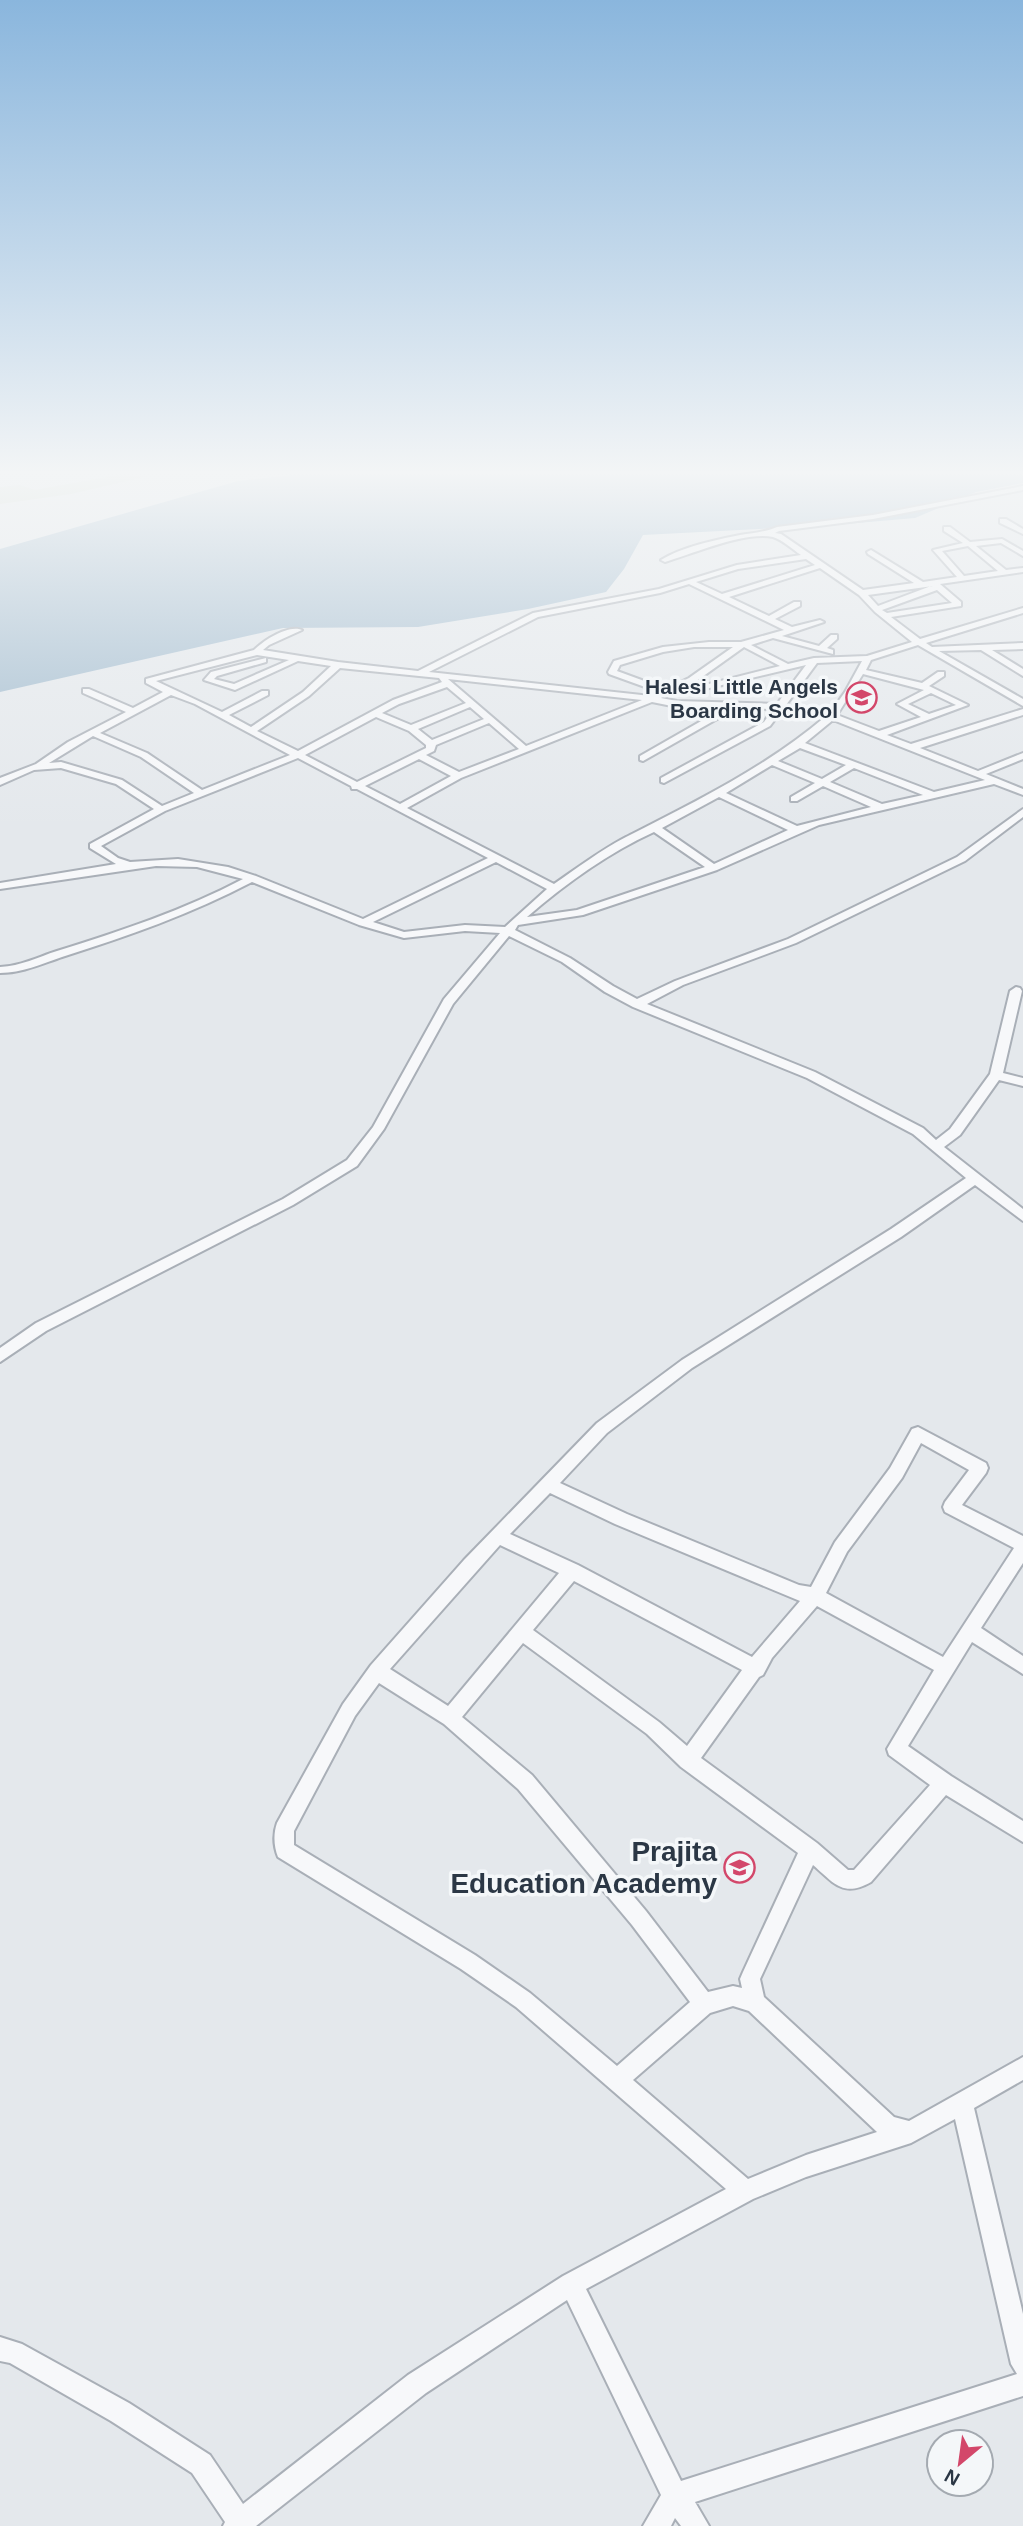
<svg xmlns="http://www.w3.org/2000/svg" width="1023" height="2526" font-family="Helvetica,sans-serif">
  <rect width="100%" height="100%" fill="#e4e8ec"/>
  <path fill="#cbd6c5" d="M117 475 148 476 71 494 0 504V487L20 485 35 490Z"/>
  <path fill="#9eb9cd" d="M293 475H1023V483L976 492 915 518 834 525 643 535 624 569 606 592 528 609 418 627 283 628 0 692V549L238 481Z"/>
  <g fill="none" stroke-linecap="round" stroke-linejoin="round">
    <defs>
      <path id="minor" d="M1023 486V490L873 519 779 531 775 533 781 534 863 590 914 583 868 554 867 552 871 550 923 582 957 577 933 550 963 543 944 531V527H950L970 542 1002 539 1023 551V556L1001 543 976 546 1006 570 1023 568V572L940 584 961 602V606L891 617 920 639 1023 608V613L926 643 932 647 1023 643V649L992 650 1023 669V676L981 650 939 651 1023 699V706L918 645 871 660 866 670 922 683 938 672H944V676L929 686 968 705 887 735 911 744 1023 709V715L920 748 978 771 1023 753V759L986 774 1023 789V795L994 784 819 825 717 870 583 915 518 925 515 930 570 958 613 986 637 999 675 981 788 939 957 857 1023 809V817L965 861 796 943 683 985 647 1004 815 1072 923 1128 936 1140 950 1129 990 1074 1010 991 1016 987 1020 988 1022 991 1003 1073 1023 1078V1086L999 1080 960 1135 944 1147 1023 1209V1221L975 1185 901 1237 692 1368 607 1433 560 1483 627 1514 799 1585 811 1587 835 1542 890 1468 912 1429 918 1427 986 1463 988 1468 986 1473 962 1505 1023 1536V1563L981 1628 1023 1656V1674L972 1642 908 1746 951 1776 1023 1821V1842L946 1795 871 1882C843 1898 834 1883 813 1865L760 1979 764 1997 894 2117 909 2121 1023 2057V2080L974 2108 1023 2314V2396L695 2502 709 2526H681L675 2518 671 2526H643L661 2495 567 2300 426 2393 256 2526H223L225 2522 192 2473 111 2421 10 2363 0 2361V2337L22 2344 129 2403 210 2455 243 2504 408 2375 563 2276 726 2189 516 2007 461 1969 278 1857C274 1847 273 1834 277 1823L343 1704 371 1665 464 1560 597 1423 682 1360 891 1229 966 1178 913 1134 807 1078 633 1007 605 992 562 962 509 936 453 1004 384 1129 357 1166 293 1205 46 1331 0 1362V1348L36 1323 283 1199 347 1160 373 1127 444 999 500 933 465 931 404 938 359 925 252 882C191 914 128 936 62 957 41 964 22 973 0 973V967C21 966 38 957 57 951 121 931 184 910 243 879L197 867 156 866 0 889V883L116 864 90 848V844L154 809 116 784 61 768 34 770 0 785V778L36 764 68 742 126 712 83 693V689H89L133 708 163 692 146 683V679L254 650C264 640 289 624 302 630L269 645 263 650 338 662 418 671 533 613 659 589 737 565 801 555C792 549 783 540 773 537 745 531 692 554 665 562L661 560C682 547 715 540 740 535 753 533 765 532 777 527L873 515ZM968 546 998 571 964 576 942 551ZM806 559 815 565 722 594 696 582 738 569ZM820 568 859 595 875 612 912 642 867 656 814 658 788 664 751 645 773 638 833 654V650L827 648 837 639V635H831L819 646 782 636 824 622 820 620 792 627 775 619 800 606V602H794L769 616 729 597ZM689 584 784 630 741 642H709L663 647 614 661 608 672 609 674 659 692 651 696 429 672 538 617 660 593ZM931 586 878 606 868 595 933 586ZM937 590 952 603 887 613 882 610ZM694 647H733L689 678 666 689 617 671 620 665 663 652ZM744 647 780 666 697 687 701 690 806 665 777 704 677 701 661 698 695 682ZM257 655 289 660 234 684 214 679 217 676 266 662V658L211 672 204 680 235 690 298 661 331 666 303 692 251 727 229 715 268 695V691H262L222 712 156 681ZM862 661 845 692 830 713 786 705 817 663ZM340 668 439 678 442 682 393 700 298 751 257 731 309 696ZM863 674 924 690 897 704 921 717 879 731 837 715ZM448 679 642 700 526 746ZM447 687 466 703 411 725 382 713 399 704ZM931 693 956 705 929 714 908 704ZM171 695 195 704 290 755 202 790 147 753 100 733ZM652 702 677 707 718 708 717 712 640 756V760L643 761 724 715 727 708 773 709 764 722 661 778V782L664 783 770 726 782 710 825 717C766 767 695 802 626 837 601 850 577 868 554 884L407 808 461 778ZM470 707 484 719 432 740 418 729ZM376 717 409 731 426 745V748L357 782 305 755ZM833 720 985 780 934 792 805 743ZM489 723 519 749 459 772 426 755 434 751 436 745ZM93 736 141 757 194 793 162 806 122 780 61 762 49 763ZM800 748 846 765 822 779 778 761ZM298 758 351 786 352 789H357L488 858 363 919 256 876 228 867 178 859 130 862 118 858 101 846 165 811ZM419 759 451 776 400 804 365 786ZM772 765 815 783 791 797V801H797L823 786 871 807 797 826 726 793ZM854 768 923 795 882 804 830 782ZM719 797 788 830 714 864 662 828ZM654 832 705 867 577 910 527 917C565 884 608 853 654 832ZM496 862 547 889 505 927 465 925 404 932 373 922ZM921 1443 969 1470 945 1502 943 1507 945 1512 1014 1548 943 1657 826 1593 847 1552 902 1478ZM550 1493 615 1524 800 1601 752 1657 578 1565 510 1534ZM500 1545 559 1573 448 1706 390 1669ZM574 1581 742 1670 687 1746 659 1722 533 1630ZM817 1606 934 1670 887 1749 889 1755 930 1785 854 1870H848L817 1843 701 1758 759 1677 763 1675 772 1658ZM523 1643 647 1734 681 1767 798 1853 743 1972 740 1979 742 1988 733 1986 708 1992 646 1911 532 1775 462 1717ZM379 1683 444 1724 518 1789 632 1925 690 2002 617 2066 530 1993 475 1955 294 1845V1831L355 1716ZM733 2006 749 2011 877 2132 806 2155 748 2179 633 2080 710 2013ZM955 2119 1011 2364 1017 2374 681 2481 586 2289 753 2199 806 2177 911 2143Z
        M1000 519H1006L1023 529V534L1000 523Z"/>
    </defs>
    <use href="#minor" stroke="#a9afb7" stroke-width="4"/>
    <use href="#minor" fill="#f7f8fa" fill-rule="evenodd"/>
  </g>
  <linearGradient id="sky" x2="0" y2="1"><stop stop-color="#8ab6dd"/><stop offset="0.57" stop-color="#f3f5f6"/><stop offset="1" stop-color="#f3f5f6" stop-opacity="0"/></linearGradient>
  <rect width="1023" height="829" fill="url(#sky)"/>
  <defs>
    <symbol id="school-ring" viewBox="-11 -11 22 22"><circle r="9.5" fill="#f4f7f9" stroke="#d3476a" stroke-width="1.5"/><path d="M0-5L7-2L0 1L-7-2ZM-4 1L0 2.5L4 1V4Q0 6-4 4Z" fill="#d3476a"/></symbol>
  </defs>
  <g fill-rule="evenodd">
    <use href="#school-ring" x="844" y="680" width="35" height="35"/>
    <use href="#school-ring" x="722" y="1850" width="35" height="35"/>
  </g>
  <g text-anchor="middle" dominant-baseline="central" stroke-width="7" stroke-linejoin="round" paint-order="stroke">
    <g font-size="21" font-weight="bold" fill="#2b3745" stroke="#f4f7f9" text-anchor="end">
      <text x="838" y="686">Halesi Little Angels<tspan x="838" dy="24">Boarding School</tspan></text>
    </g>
    <g font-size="28" font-weight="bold" fill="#2b3745" stroke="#f4f7f9" text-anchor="end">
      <text x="717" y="1851">Prajita<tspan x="717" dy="32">Education Academy</tspan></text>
    </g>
  </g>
  <g transform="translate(960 2463) rotate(209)"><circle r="33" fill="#f4f7f9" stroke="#a4aab1" stroke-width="2"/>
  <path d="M0-5L12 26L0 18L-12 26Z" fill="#d3476a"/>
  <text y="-10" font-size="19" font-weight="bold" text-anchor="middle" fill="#2b3745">N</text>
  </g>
</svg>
